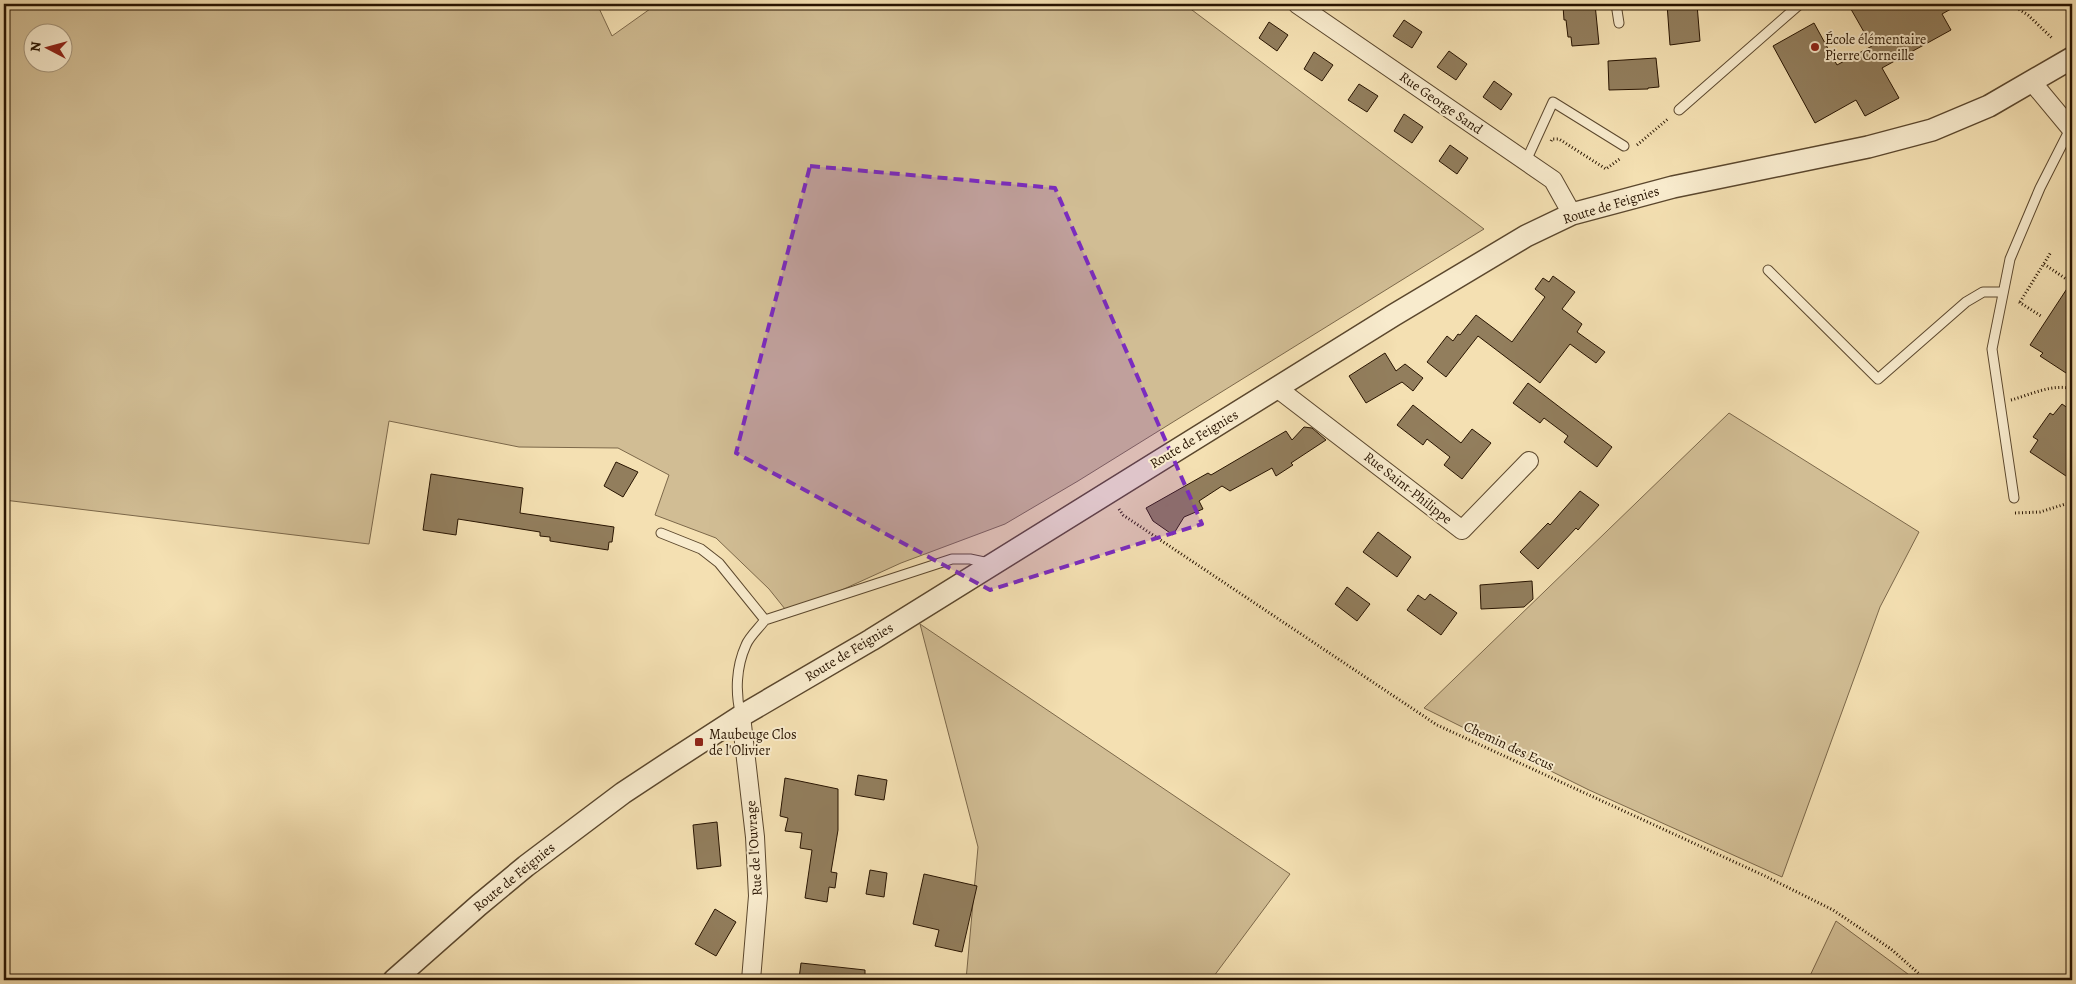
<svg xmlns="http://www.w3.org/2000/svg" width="2076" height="984" font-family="Alegreya,serif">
  <rect width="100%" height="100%" fill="#f4e0b2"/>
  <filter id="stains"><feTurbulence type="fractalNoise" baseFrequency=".004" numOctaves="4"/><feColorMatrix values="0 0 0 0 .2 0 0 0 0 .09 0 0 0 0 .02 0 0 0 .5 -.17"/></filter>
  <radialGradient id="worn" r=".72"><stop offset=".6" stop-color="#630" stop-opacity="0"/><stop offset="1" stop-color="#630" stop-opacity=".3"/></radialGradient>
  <path fill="#d1bd94" stroke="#7c684a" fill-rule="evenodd" d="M4 4H597L612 36 657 4H1184L1484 229 1078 481 1005 524 901 563 789 614 769 589 716 538 655 515 669 475 618 448 519 447 389 421 369 544 4 500ZM32 32H62V62H32Z
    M1729 413 1919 532 1880 607 1782 877 1589 790 1424 708Z
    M920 624 1290 874 1211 980H966L978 847Z
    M1836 921 1916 980H1808Z"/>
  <path fill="#927e5d" stroke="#281401" d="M1567 4H1595L1599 44 1572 46 1571 37H1568L1566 20H1564L1563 6 1567 5Z
    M1667 4H1697L1700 41 1670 45Z
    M1848 4H1960L1942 14 1951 30 1882 68 1899 98 1865 116 1856 100 1815 123 1773 46 1814 23 1837 65 1872 46Z
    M1404 20 1422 32 1412 48 1393 36Z
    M1269 22 1288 35 1277 51 1259 38Z
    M1449 51 1467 64 1456 80 1437 67Z
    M1314 52 1333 65 1322 81 1304 69Z
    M1656 58 1659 87 1648 88V89L1609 90 1608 61Z
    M1494 81 1512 94 1501 110 1483 97Z
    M1359 84 1378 96 1367 112 1348 100Z
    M1404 114 1423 127 1412 143 1394 131Z
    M1450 145 1468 158 1457 174 1439 161Z
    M1553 276 1575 292 1562 309 1582 324 1577 332 1605 352 1596 363 1570 344 1540 383 1478 336 1446 377 1427 362 1447 336 1453 341 1458 334 1460 335 1476 315 1512 342 1545 297 1535 289 1543 278 1549 282Z
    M2072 281V373L2068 369 2066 373 2040 356 2043 353 2030 345Z
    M1385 353 1396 371 1405 364 1423 378 1413 391 1402 382 1366 403 1349 376Z
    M1528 383 1612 447 1597 467 1564 442 1568 436 1544 418 1540 423 1513 403Z
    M2062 404 2072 411V480L2030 452 2038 440 2033 437 2050 413 2053 415Z
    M1413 405 1461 443 1472 429 1491 443 1462 479 1444 465 1450 457 1427 439 1423 445 1397 425Z
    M1304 427 1312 428 1326 440 1291 463 1293 465 1276 476 1272 468 1230 491 1222 486 1199 501 1203 509 1184 517 1173 535 1153 521 1146 508 1208 473 1211 475 1286 431 1292 440Z
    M616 462 638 472 623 497 604 486Z
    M431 474 523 488 520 513 614 527 612 542H609L608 550 550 541V537L540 536V532L458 519 456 535 423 530Z
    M1580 491 1599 505 1578 530 1576 528 1538 569 1520 552 1548 523 1550 525Z
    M1378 532 1411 557 1397 577 1363 552Z
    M1532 581 1533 599 1524 607 1481 609 1480 585Z
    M1347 587 1370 604 1357 621 1335 604Z
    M1430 594 1457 613 1441 635 1407 610 1418 595 1425 600Z
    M858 775 887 780 884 800 855 795Z
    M785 778 838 789V830L831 872 837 873 835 888 829 887 827 902 805 898 812 850 800 848 802 833 785 831 788 818 780 816Z
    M717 822 721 866 697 869 693 825Z
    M870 870 887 873 884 897 866 894Z
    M924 874 977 886 962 952 935 946 939 930 913 924Z
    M715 909 736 922 716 956 695 944Z
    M801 963 865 970V980L799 979Z"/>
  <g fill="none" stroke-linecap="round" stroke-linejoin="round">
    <defs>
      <path id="service" d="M1616 4 1619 23
        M1679 110 1800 4
        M1526 161 1553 102 1624 146
        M1768 270 1878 379 1966 302 1983 292H2003
        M2014 498 1992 349 2010 259 2040 188 2070 129
        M661 533 701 549 719 563 765 620
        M741 716C735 693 736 667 746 645 749 637 759 628 765 620L952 559H970L989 563"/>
      <path id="minor" d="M1297 4 1553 180 1572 214
        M2032 82 2072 130
        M1277 388 1462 530 1529 461
        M741 716 755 837 758 896 751 980"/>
      <path id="tertiary" d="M394 980 479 905 526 866 623 793 670 762 741 716 871 640 1394 315 1526 236 1572 214 1673 187 1868 147 1932 130 1989 106 2072 58"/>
    </defs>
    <use href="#service" stroke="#5b472d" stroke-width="11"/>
    <use href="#minor" stroke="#5b472d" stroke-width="20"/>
    <use href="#tertiary" stroke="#5b472d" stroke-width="24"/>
    <path stroke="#281401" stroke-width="3" stroke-dasharray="1 2.5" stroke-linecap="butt" d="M2010 4 2028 15 2053 39
      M1551 141 1552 139H1559L1606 169 1621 158
      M1637 145 1669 118
      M2044 264 2072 283
      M2019 302 2041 316
      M2020 302 2051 252
      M2011 400C2030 395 2053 383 2072 389
      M1119 509 1123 515 1437 725 1765 876 1833 910 1891 949 1926 980
      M2015 513 2040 512 2072 502"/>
    <use href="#service" stroke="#f8ebcd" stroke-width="9"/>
    <use href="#minor" stroke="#f8ebcd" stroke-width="18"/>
    <use href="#tertiary" stroke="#f8ebcd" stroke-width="21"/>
  </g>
  <path fill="#7b2cbf" fill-opacity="0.2" stroke="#7b2cbf" stroke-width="4" stroke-dasharray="10 6" stroke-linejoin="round" d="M810 166 1055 188 1202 524 990 590 736 453Z"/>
  <g fill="#8f2418" stroke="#f8ebcd" stroke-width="2">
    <circle cx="1815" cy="47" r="5"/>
    <rect x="694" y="737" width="10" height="10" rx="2.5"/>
  </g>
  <g text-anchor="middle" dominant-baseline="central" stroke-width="4" stroke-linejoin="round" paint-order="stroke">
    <g font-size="14" fill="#281401" stroke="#f8ebcd" text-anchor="start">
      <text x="1825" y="39">École élémentaire<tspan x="1825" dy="16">Pierre Corneille</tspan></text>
      <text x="709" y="734">Maubeuge Clos<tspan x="709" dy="16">de l'Olivier</tspan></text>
    </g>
    <g font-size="14" fill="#281401" stroke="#f8ebcd">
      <text transform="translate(1441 103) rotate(35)">Rue George Sand</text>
      <text transform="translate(1611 205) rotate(-17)">Route de Feignies</text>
      <text transform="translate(1194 439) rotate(-31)">Route de Feignies</text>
      <text transform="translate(1408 488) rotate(38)">Rue Saint-Philippe</text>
      <text transform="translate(849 652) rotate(-31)">Route de Feignies</text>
      <text transform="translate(1509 746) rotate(25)">Chemin des Ecus</text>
      <text transform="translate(754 848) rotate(-94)">Rue de l'Ouvrage</text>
      <text transform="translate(514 877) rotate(-39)">Route de Feignies</text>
    </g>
  </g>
  <rect width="2076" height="984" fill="none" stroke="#f4e0b2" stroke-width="20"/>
  <rect x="5" y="5" width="2066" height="974" fill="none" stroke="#281401" stroke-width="2.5"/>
  <rect x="10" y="10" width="2056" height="964" fill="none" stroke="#281401"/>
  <g transform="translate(48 48) rotate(276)"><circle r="24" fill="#f8ebcd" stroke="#a5957b"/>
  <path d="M0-4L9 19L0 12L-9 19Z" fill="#8f2418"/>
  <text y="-8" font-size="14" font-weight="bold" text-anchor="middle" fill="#281401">N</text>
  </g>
  <rect width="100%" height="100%" filter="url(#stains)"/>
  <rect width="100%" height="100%" fill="url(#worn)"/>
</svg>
